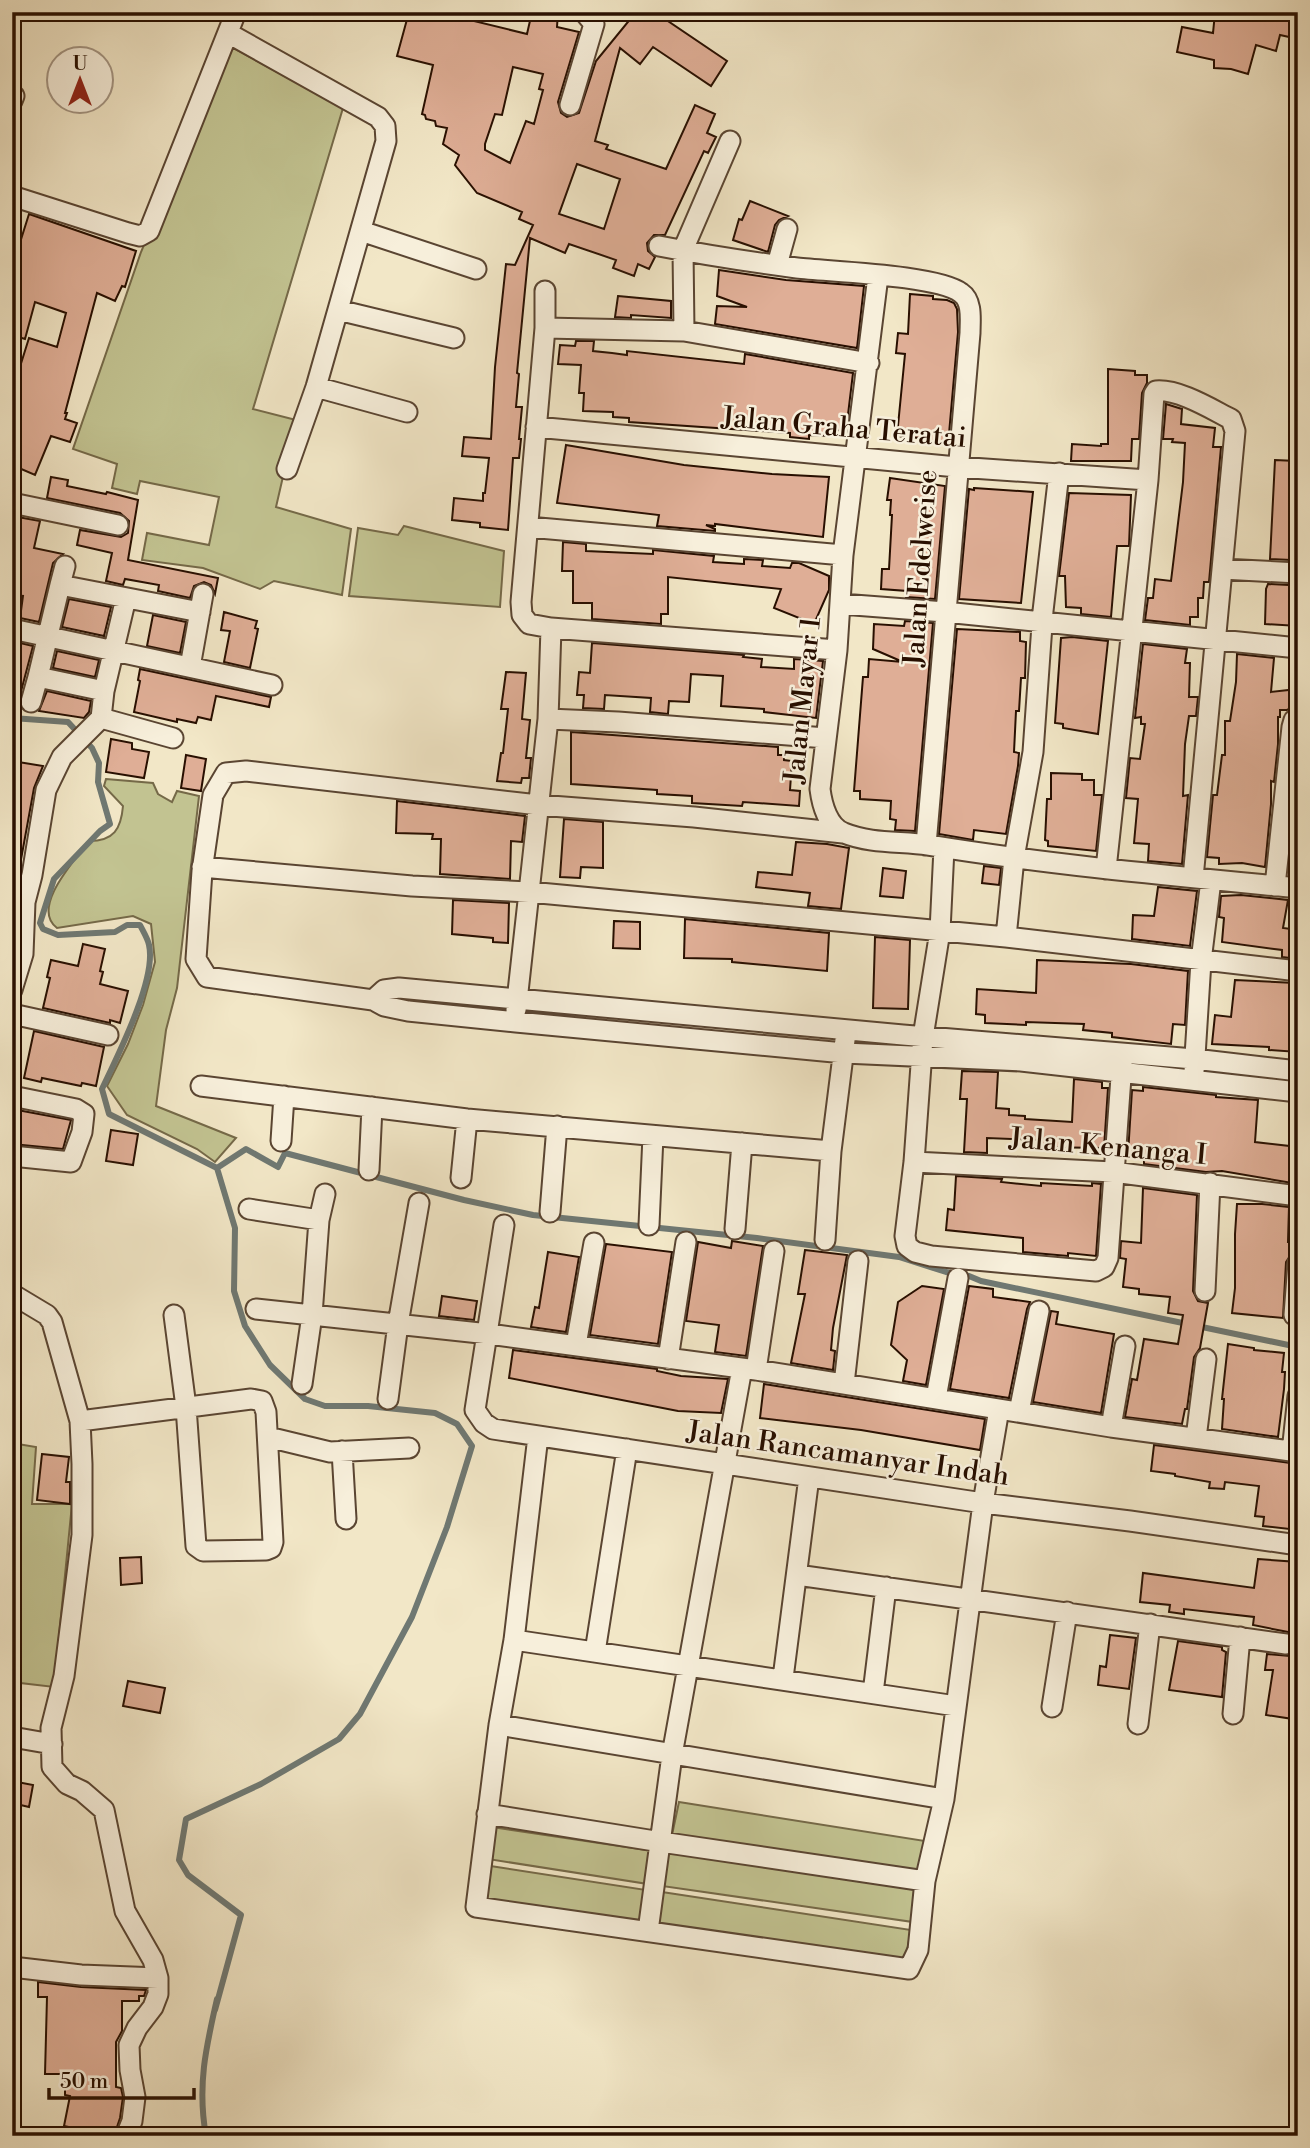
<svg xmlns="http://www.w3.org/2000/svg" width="1310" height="2148" font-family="'Libre Bodoni',serif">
  <rect width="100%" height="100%" fill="#f2e7c7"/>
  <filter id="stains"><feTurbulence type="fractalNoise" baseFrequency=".00286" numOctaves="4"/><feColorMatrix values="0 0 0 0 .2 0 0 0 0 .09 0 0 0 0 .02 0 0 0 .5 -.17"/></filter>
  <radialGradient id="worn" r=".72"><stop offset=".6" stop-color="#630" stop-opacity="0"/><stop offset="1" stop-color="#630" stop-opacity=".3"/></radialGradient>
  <path fill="#c2c391" stroke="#756948" stroke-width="2" d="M228 45 343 108 253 409 296 420 276 507 351 529 342 595 274 581 260 589 203 568 142 560 147 533 209 545 219 497 140 481 137 494 112 488 117 464 73 449 141 252Z
    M404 526 504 551 500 607 349 596 358 528 398 535Z
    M106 779 153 783 158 794 172 802 177 791 199 796 177 988 166 1030 156 1106 236 1138 215 1162 197 1149 127 1115 107 1086 128 1044 143 1005 155 962 151 924 133 916 57 928C30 908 75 860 89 841 114 841 121 829 123 806L104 786Z
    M12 1443 36 1447 32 1504H72L54 1687 12 1682Z
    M679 1802 925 1841 920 1874 672 1835Z
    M492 1827 653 1851 648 1884 488 1859Z
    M667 1852 918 1890 913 1922 662 1886Z
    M484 1865 646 1890 643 1923 481 1898Z
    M662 1892 911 1930 905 1961 657 1926Z"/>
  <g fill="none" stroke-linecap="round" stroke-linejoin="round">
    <path stroke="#6f7872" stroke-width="6" d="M12 718 68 722 92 748 99 763 98 782 110 824 100 831 54 879 40 923 43 929 58 935 115 932 127 925H140C143 931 148 939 149 945 157 979 117 1057 102 1089L109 1114 217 1168 235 1228 234 1291 245 1326 270 1365 305 1399 325 1406H368L435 1413 457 1424 472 1446 447 1527 412 1617 360 1714 339 1739 261 1784 186 1819 179 1860 188 1875 241 1915 215 2010 217 1999C206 2047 197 2086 206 2136
      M217 1168 246 1149 278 1167 285 1153 464 1200 533 1215 757 1238 899 1257 946 1272 969 1276 981 1281 1298 1347"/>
  </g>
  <path fill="#dfae96" stroke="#280f00" stroke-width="2" fill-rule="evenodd" d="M409 12H437L527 34 532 12H558L557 27 579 32 558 102 561 113 567 117 579 113 596 61 636 12H671L665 19 727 61 711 86 653 47 640 64 620 48 595 141 608 145 606 149 666 169 695 105 715 114 707 133 716 137 708 153 704 151 665 235H654L647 243 648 251 655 257 649 269 638 264 634 276 613 268 616 260 569 244 565 253 530 238 517 373 519 374 516 407H522L519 439H521L519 458H513L508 530 480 527V523L452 520 454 498 483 501V493H485L489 458 462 456 464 437 491 439 495 367 506 264 515 265 533 225 519 219 522 212 477 193 455 165 459 155 443 144 447 128 436 126 435 121 426 119 425 115 422 114 433 65 397 56ZM513 67 543 74 539 89 543 90 534 124 526 121 510 163 485 150V144L495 114 502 115ZM577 164 620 179 604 229 559 214Z
    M1239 12H1298V39L1280 35 1276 51 1256 45 1248 74 1231 69 1214 68V60L1177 52 1182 27 1213 33 1215 13 1238 15Z
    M750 201 788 216 779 220 775 225 768 252 733 240 739 219 742 220Z
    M29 214 136 251 125 287 122 286 115 301 97 293 65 413H67L65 419 77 423 70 442 51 436 35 475 12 465V367L19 370 29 338 57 347 66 313 35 302 25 339 12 335V268Z
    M719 270 786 280 864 286 857 348 715 324 717 306 747 307 717 296Z
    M910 294 933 296V299L947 300 954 303 957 309 958 332 948 445 920 442V438L897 436 905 354 896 353 898 333 908 334Z
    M618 296 671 301V318L631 315V318L615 317Z
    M576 341H594L593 351 612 353 627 355V351L744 364 745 354 853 373 846 431 831 430V436L809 435V439L790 437V433L629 422V418L613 417V412L583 411 584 393H579L581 365 558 364 560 345 575 346Z
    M1108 369 1135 371V375H1147V383L1142 393 1139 439H1132L1131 461H1071L1072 444 1101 446V444H1108Z
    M1166 404 1182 409 1181 424 1215 428 1213 447H1221L1209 582H1204L1203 598H1198V617H1190V625L1145 620 1148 598H1153L1155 579 1171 581 1183 482 1185 443 1172 442 1173 439H1163Z
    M566 445 684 465 772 474 829 477 823 537 715 524V526L706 525 715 529V531L657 526 659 515 557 503Z
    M1275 460 1296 461 1291 560 1270 559Z
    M51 477 68 480 67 486 106 494 107 492 138 500 128 560 218 578 215 594 211 585 204 582 194 586 190 598 158 591 159 585 125 579 123 585 106 581 112 553 77 545 80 530 121 537 128 533 129 521 120 513 47 498Z
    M890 478 945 486 935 599 906 597 907 591 881 589 882 569H889L892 515H890L891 500H887Z
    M974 488 1033 492 1021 603 959 599 969 489 974 490Z
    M1069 493 1131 495 1129 546H1117L1111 617 1081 614V608L1066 607 1065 576H1059Z
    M12 516 40 521 34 548 63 554 53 563 39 622 20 618 23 596 12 595Z
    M563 542 586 544V551L653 554V550L714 556 713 562 744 564V559L763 560 762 566 790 568 792 563H799L829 576V590L814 624 774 608 781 589 668 577V614H661V624L592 619V603H573V571H562Z
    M1268 584 1289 585 1291 591H1298V626L1265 624 1266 589Z
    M69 599 111 607 104 636 62 627Z
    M224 612 257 621 255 628 258 629 250 668 224 662 230 631 221 630Z
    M153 615 186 622 180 653 147 646Z
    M905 621 933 623 915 831 895 830 896 820 890 819 891 801 860 799V791H854L863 677H868L869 659 903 662 873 649 874 624 904 626Z
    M957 629 1020 632V641L1026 642 1025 678H1021L1019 711H1016L1014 752 1019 753 1018 766 1006 834 974 830 973 840 939 834Z
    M1072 637 1108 641 1098 734 1063 728V724L1055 723 1061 638Z
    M16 642 33 646 19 699 21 708 12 707V662Z
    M592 643 744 655 743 657 762 659 761 667 794 669V659L823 661 816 718 764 712V709L721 706 723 676 691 674 689 702 669 701 668 714 650 712 651 698 605 695 604 709 583 708 584 695H577L579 672 590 673Z
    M1143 644 1187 649 1185 663H1190L1189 697H1198L1196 716H1189L1185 744 1183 796 1188 795 1182 864 1148 861 1149 844 1134 843 1138 799 1126 798 1130 758 1140 759 1145 724H1141V717L1135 718Z
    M57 651 99 660 95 677 53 668Z
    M1237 654 1274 658 1271 692 1298 689 1297 705 1287 710H1280V717H1278V744L1274 782 1271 781V804L1265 867 1242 863 1219 864V858L1207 857 1213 795H1217L1222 755H1225V721H1230L1236 682Z
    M140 669 271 697 269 707 216 696 211 720 198 717 196 723 177 719V722L134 712 140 681 138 680Z
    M506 672 526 673 522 719 530 720 526 758H531L529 778H522L521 783 497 781 501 753H503L508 709H501Z
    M47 691 91 701 89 712 84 718 39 711Z
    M571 732 778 747V755H784V760L792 761 790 790 800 791 799 806 743 802 742 806 692 803V796L657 794V790L571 784Z
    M111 739 132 743V749L149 752 144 778 106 772Z
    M186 755 206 759 201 791 181 788Z
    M12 761 43 766 34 788 16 887H12Z
    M1051 773 1082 774V780H1094V795H1102L1096 851 1048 846V841L1045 840 1047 799H1051Z
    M397 801 525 816 522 842 511 841 510 879 440 874 441 839H432L433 834 396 833Z
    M564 819 603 822V868L581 867 580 878 560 877Z
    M796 842 827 844 849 848 841 909 808 906 810 893 756 887 758 872 792 875Z
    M984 866 1001 868 999 885 982 883Z
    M883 868 906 871 903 898 880 896Z
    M1158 887 1197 891 1190 946 1132 939 1133 915 1154 916Z
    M1241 895 1288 900 1283 928 1298 930V959L1282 957V950L1222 942 1224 918 1219 917 1221 896Z
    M453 900 509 903 508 943 493 942V938L452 934Z
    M685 919 829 933 827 971 732 962V959L684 958Z
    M614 921 640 922V949L613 948Z
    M875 937 910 940 908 1009 873 1008Z
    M83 944 105 949 100 971 103 972 100 984 128 991 120 1023 110 1020V1023L43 1008 50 978 47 977 51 960 78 966Z
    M1037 960 1131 964 1188 971 1185 1025 1173 1024 1171 1044 1112 1037V1033L1083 1030 1084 1024 1026 1022V1025L985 1023V1015L976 1014 977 989 1036 993Z
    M1235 980 1295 983V992L1298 993V1052L1269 1050V1047L1212 1044 1215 1015 1231 1017Z
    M34 1031 104 1047 96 1086 82 1083 81 1086 42 1078 41 1082 24 1078Z
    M962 1071 998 1072 996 1108 1009 1109V1115L1025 1116V1119L1072 1122 1074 1079 1102 1082V1088H1108L1104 1148 1038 1147 1039 1140 987 1138V1153L964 1152 967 1099H960Z
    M1143 1087 1216 1095V1097L1258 1100 1255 1142 1298 1147V1184L1222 1171 1206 1172 1144 1164V1158H1139V1154H1128L1132 1090 1143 1091Z
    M12 1109 71 1120 63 1149 12 1144Z
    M111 1130 138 1134 133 1165 106 1161Z
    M956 1176 1002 1179 1001 1182 1041 1186V1183L1092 1186V1183L1101 1184 1096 1256 1068 1253V1256L1023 1252V1238L946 1230 948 1209 954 1210Z
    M1143 1188 1197 1195 1193 1291 1198 1301 1208 1303 1200 1348 1194 1357 1187 1409H1185L1182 1424 1125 1417 1132 1379 1137 1380 1144 1339 1178 1344 1183 1315 1168 1313 1170 1297 1139 1294V1289L1123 1287 1126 1259 1120 1258 1121 1241 1141 1243Z
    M1237 1204H1262L1289 1207 1288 1242H1292V1253L1286 1262 1283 1318 1232 1313 1235 1288V1234Z
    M732 1241 763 1246 746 1356 715 1352 719 1325 686 1321 698 1242 731 1248Z
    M606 1244 672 1252 658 1344 590 1335Z
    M805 1250 847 1255 833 1328 831 1350 835 1351 833 1370 791 1363 805 1294H798Z
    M548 1252 579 1257 566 1332 531 1327 535 1307 539 1308Z
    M922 1286 944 1289 926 1385 903 1381 907 1360 891 1345 898 1302Z
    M969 1286 993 1289V1297L1030 1302 1027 1309 1009 1398 950 1389Z
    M442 1296 477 1301 474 1320 439 1316Z
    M1051 1311 1058 1312 1056 1324 1114 1334 1101 1413 1033 1402Z
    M1228 1344 1254 1348V1350L1284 1353 1282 1372H1285L1284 1389 1278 1437 1222 1429 1224 1399H1222Z
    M513 1350 657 1369V1371L681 1376 728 1379 721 1413 678 1411 509 1378Z
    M764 1384 985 1419 980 1450 861 1430 760 1418Z
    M1154 1445 1298 1464V1530L1263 1526 1264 1517 1255 1516 1259 1486 1225 1482 1224 1489 1209 1488 1210 1482 1175 1476V1474L1151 1471Z
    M42 1454 69 1457 66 1482H70V1504L37 1500Z
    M141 1557 142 1583 121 1585 120 1558Z
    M1258 1559 1298 1562V1642L1294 1635 1288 1632 1253 1625 1254 1617 1184 1609V1614L1169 1612 1170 1605 1140 1602 1143 1573 1254 1588Z
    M1110 1635 1136 1638 1129 1689 1098 1685 1100 1666 1106 1667Z
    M1178 1641 1222 1647V1650L1226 1652 1222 1697 1169 1690Z
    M1298 1647V1697H1295L1293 1719 1266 1715 1273 1670H1265L1267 1654 1290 1656Z
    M128 1681 165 1688 160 1713 123 1706Z
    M12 1781 33 1785 29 1807 12 1803Z
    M38 1982 81 1987 146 1990 144 1996H139V2001H122V2031L116 2042V2087L121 2088 123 2097 120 2118 114 2136H102V2134L64 2126 70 2096 65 2095V2074H45L47 1997H38Z"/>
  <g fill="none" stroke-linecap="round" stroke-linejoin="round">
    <defs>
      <path id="street" d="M228 33 378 117 385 126 386 141 316 387 287 469
        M12 101 14 96
        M570 105 594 24 584 12
        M12 196 128 233 140 236 149 231 236 12
        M361 231 476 269
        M659 246C705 255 751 262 797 268 832 272 937 275 961 293 973 301 970 321 970 333L926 845
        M777 265 787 229
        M878 276 843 555 837 650 820 789C822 805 828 827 844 833 871 844 901 841 928 845 1051 865 1174 876 1298 888
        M338 310 454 338
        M545 328 684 331 869 363
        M684 331 683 250 730 141
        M316 387 407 412
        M536 427 957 467 1148 480
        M12 503 118 525
        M528 527 843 555
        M1222 569 1298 573
        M60 585 65 566
        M841 604 945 612 1298 648
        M551 628 837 650
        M12 629 272 685
        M190 667 203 594
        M104 691 38 677 60 585 200 612
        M31 702 38 677
        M101 718 173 738
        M548 719 618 722 826 738
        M944 848 940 931 923 1037 914 1162 905 1236 907 1246 915 1252 931 1256 1096 1271 1104 1267 1108 1258 1122 1063
        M202 867 412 886 529 892 548 719 551 628 529 624 522 615 521 602 545 328V291
        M1106 869 1148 480 1154 394 1156 391C1179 389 1211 409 1231 419L1235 431 1193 878
        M1275 886 1292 727 1294 720 1298 717
        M12 899 25 902 32 875 46 790 62 757 101 718 104 691 126 598
        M1006 937 1014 858 1033 752 1043 611 1059 473
        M12 990 23 954 25 902
        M373 1000 207 977 196 959 202 871 213 795 226 773 246 771 538 805 694 817 843 833
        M516 1010 529 892 1006 937 1298 971
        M12 1014 108 1035
        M1298 1071 1194 1059 903 1035 399 988 384 990 373 1000 384 1006 408 1011 516 1022 844 1053 1021 1061 1298 1092
        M1194 1072 1201 961 1211 880
        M201 1086 467 1119 831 1151
        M12 1096 76 1109 84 1114 82 1132 71 1162 12 1156
        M281 1141 284 1096
        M914 1162 1113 1172 1298 1196
        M369 1170 372 1107
        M461 1178 467 1119
        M249 1209 319 1220
        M550 1212 557 1126
        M504 1225 475 1410 484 1423 493 1429 983 1503 1130 1521 1298 1545
        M649 1225 653 1136
        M735 1229 742 1143
        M825 1240 831 1151 845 1040
        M1205 1291 1210 1183
        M12 1294 47 1315 52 1322 80 1421 82 1464V1535L64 1676 51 1728 52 1767 67 1784 82 1791 104 1810 125 1911 153 1960 158 1978V1994L153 2007 137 2028 129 2045 130 2070 135 2097 132 2121 126 2136
        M256 1309 489 1334 756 1370 1111 1427 1298 1452
        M1294 1315 1298 1263
        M576 1345 594 1243
        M668 1359 686 1242
        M756 1370 774 1251
        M302 1384 312 1315 319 1220 325 1194
        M844 1384 858 1261
        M936 1398 958 1278
        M388 1399 398 1324 419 1203
        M1019 1412 1039 1311
        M80 1421 251 1399 262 1401 266 1412 273 1542 271 1548 266 1550 203 1551 196 1546 186 1407 174 1315
        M1111 1427 1125 1346
        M538 1436 514 1640 499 1725 476 1907 909 1969 918 1950 925 1881 944 1799 983 1503 999 1409
        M268 1437 330 1452 409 1448
        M1196 1438 1206 1359
        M342 1451 346 1519
        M1292 1452 1298 1396
        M797 1575 1286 1644
        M514 1640 956 1706
        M595 1652 627 1449
        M783 1678 809 1477
        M873 1693 886 1587
        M1052 1707 1067 1612
        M1233 1714 1240 1637
        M1138 1724 1150 1624
        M499 1725 944 1799
        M12 1737 52 1744
        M487 1814 661 1842 925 1881
        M648 1931 672 1755 742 1368
        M12 1967 81 1975 158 1978"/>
    </defs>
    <use href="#street" stroke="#5a4532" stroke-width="23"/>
    <use href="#street" stroke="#f7efdb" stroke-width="19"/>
  </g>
  <g text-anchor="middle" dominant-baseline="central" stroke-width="5" stroke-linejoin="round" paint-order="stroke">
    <g font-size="28" fill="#280f00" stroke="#f7efdb">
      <text transform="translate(844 428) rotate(5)">Jalan Graha Teratai</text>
      <text transform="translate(921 568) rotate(-86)">Jalan Edelweise</text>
      <text transform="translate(803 700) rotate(-84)">Jalan Mayar 1</text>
      <text transform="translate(1108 1147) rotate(5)">Jalan Kenanga I</text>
      <text transform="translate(848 1454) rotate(8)">Jalan Rancamanyar Indah</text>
    </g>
  </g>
  <rect width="1310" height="2148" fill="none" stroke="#f2e7c7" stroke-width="42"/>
  <rect x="14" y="14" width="1282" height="2120" fill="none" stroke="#280f00" stroke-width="3.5"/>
  <rect x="21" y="21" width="1268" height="2106" fill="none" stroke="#280f00" stroke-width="2"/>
  <g transform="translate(80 80)"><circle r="33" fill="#f7efdb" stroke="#a49583" stroke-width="2"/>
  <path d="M0-5L12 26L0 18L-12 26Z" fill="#8f2418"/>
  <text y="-10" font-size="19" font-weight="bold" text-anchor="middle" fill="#280f00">U</text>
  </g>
  <path d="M49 2088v10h145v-10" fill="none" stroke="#280f00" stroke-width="3.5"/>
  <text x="60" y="2088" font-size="21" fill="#280f00" stroke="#f7efdb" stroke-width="5" paint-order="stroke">50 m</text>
  <rect width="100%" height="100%" filter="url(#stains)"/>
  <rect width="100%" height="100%" fill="url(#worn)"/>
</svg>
